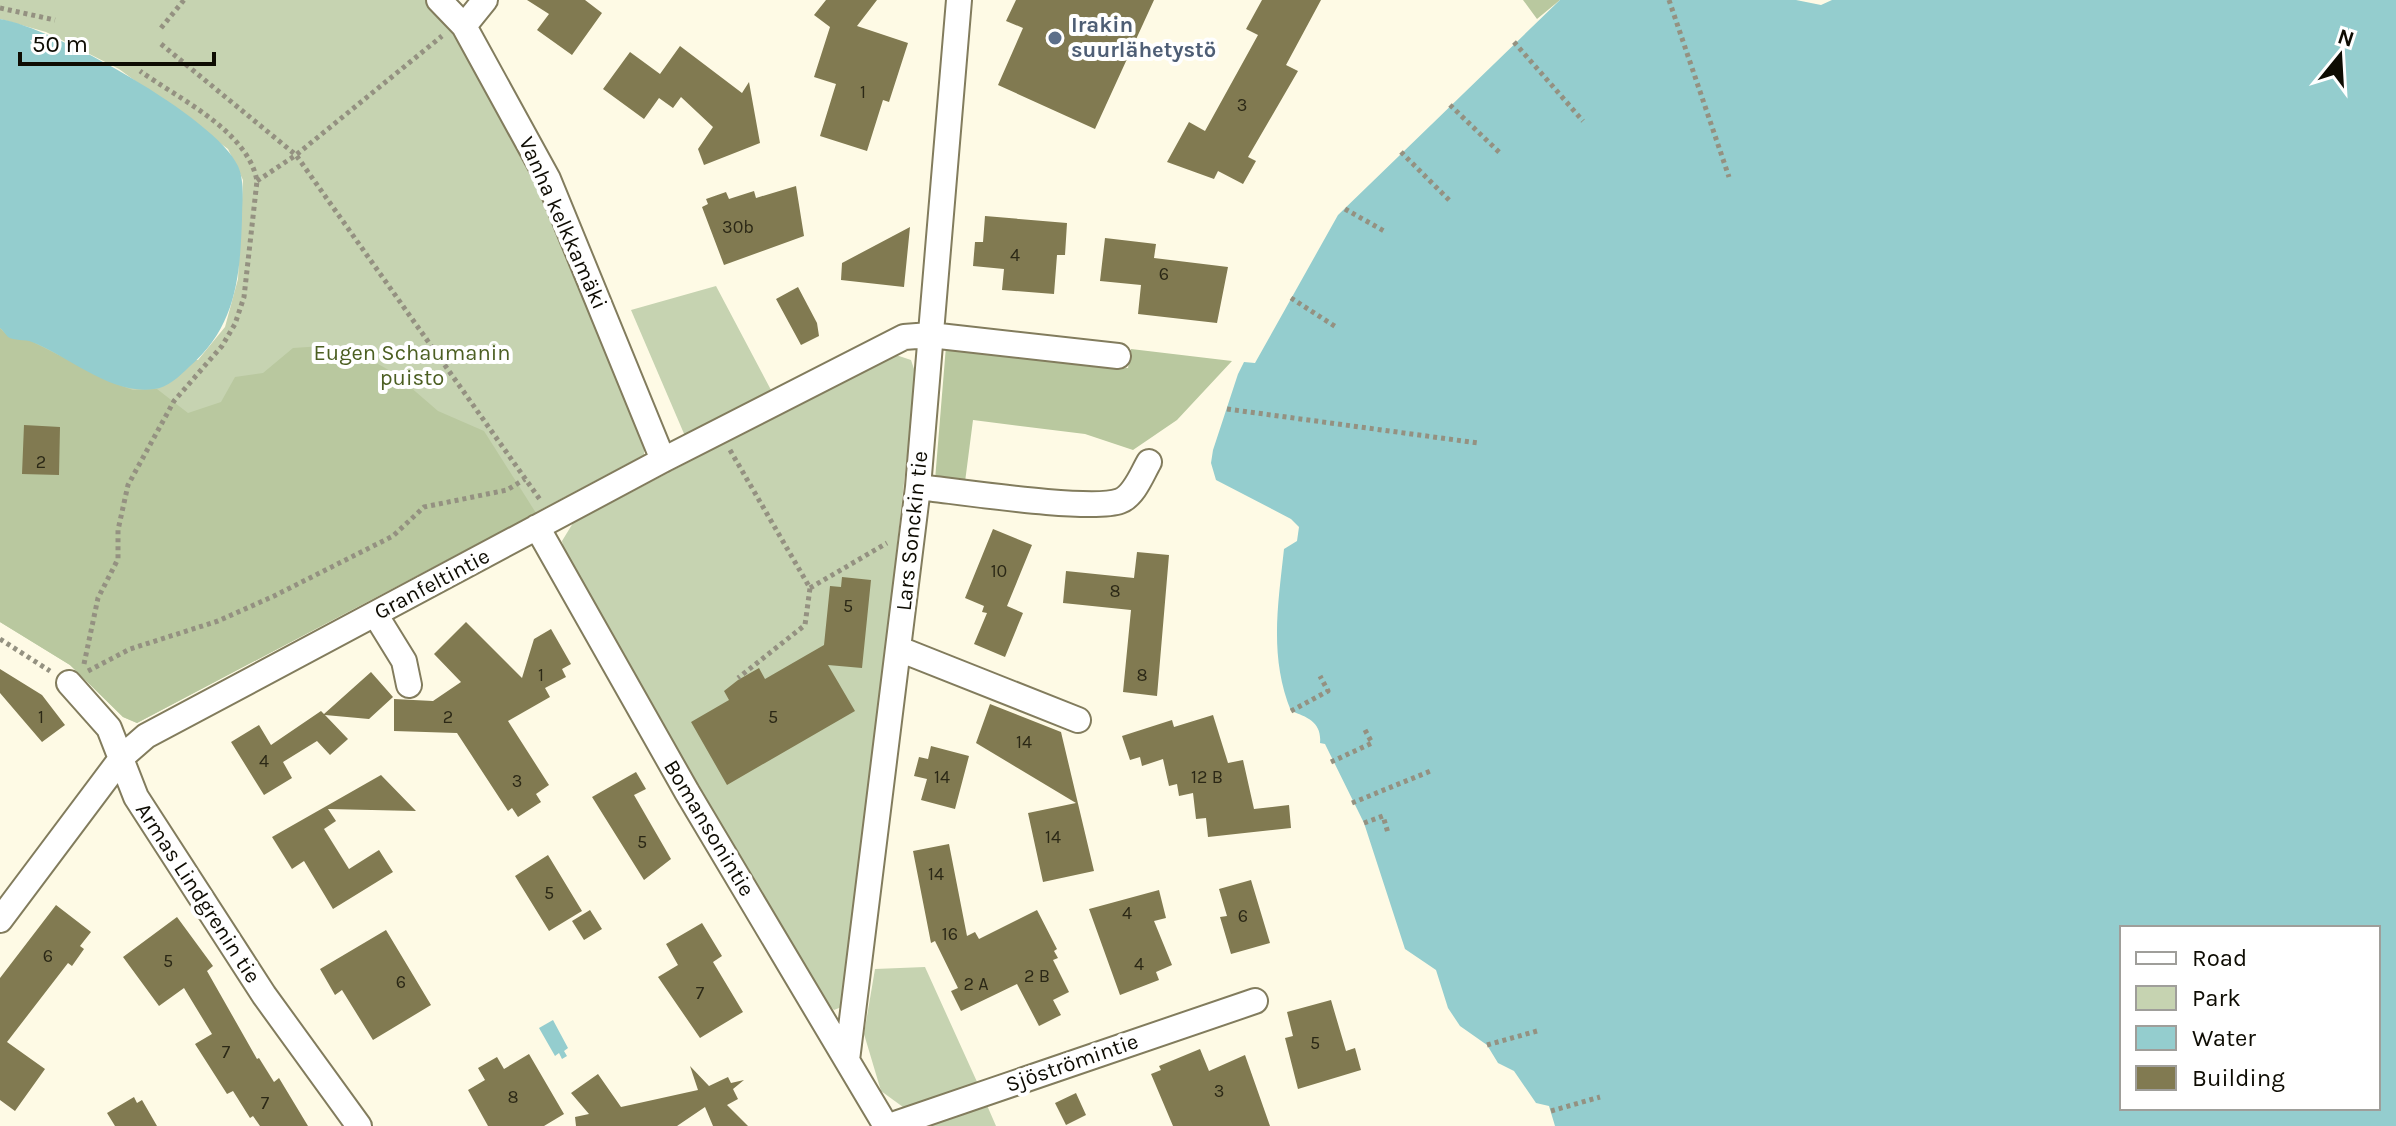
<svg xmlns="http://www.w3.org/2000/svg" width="2396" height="1126" font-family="Karla,sans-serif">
  <rect width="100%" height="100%" fill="#fefae5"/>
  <path fill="#c6d3b1" d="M0 0H425L471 53 525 149 645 440 644 455 137 723 123 717 70 665 0 622V328L198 360 225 327 238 279 243 180 228 149 119 69 46 32 0 19Z
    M716 286 771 390 685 436 631 310Z
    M893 354 911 360 916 375 847 996 844 1006 834 1010 826 1003 567 563 562 541 573 523Z
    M925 967 978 1084 916 1107H903L881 1091 864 1034 875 969Z
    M986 1103 996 1126H920Z"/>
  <path fill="#b9c89f" d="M1523 0H1560L1537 19Z
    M0 328 9 337 29 340 116 384 133 390 157 389 188 413 221 402 235 377 263 373 293 348 323 346 362 355 394 373 438 411 484 431 536 513 137 723 123 717 70 665 0 622Z
    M946 346 1128 368 1131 349 1232 361 1177 420 1133 450 1085 434 973 420 965 482 935 480Z"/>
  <path fill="#94cdce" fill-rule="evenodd" d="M1560 0H1796L1821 5 1832 0H2396V1126H1555L1549 1106 1536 1103 1514 1071 1498 1063 1487 1045 1460 1026 1448 1008 1436 970 1405 949 1364 823 1325 744 1320 743C1322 723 1308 717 1291 711 1269 657 1278 605 1284 549L1297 541 1299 527 1291 519 1216 480 1211 463 1213 450 1238 374 1244 362 1255 363 1338 215ZM2122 928H2378V1108H2122Z
    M0 19C52 27 217 118 238 166 245 182 242 201 242 219 240 277 236 327 189 367 180 376 167 388 154 389 111 395 70 357 32 342 25 339 14 341 8 337 5 334 3 330 0 328Z
    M553 1020 568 1048 564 1051 567 1056 562 1059 559 1053 555 1056 539 1028Z"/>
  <path fill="#817a51" d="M527 0H585L602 13 572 55 537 30 549 14Z
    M826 0H877L857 26 908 43 889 102 883 100 867 151 820 136 836 84 814 77 830 27 814 15Z
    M1016 0H1154L1095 129 998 85 1023 28 1006 21Z
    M1262 0H1321L1286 65 1298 71 1248 157 1256 161 1243 184 1218 171 1214 179 1167 162 1189 122 1205 131 1258 35 1246 29Z
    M680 46 742 93 749 82 760 143 704 165 698 149 713 127 681 97 673 108 659 98 644 119 603 89 630 52 660 74Z
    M796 186 804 236 724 265 702 207 708 204 706 199 726 192 729 199 754 191 756 198Z
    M985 216 1067 223 1065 255H1057L1054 294 1002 290 1004 269 973 266 975 242H983Z
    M910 227 904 287 841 280 842 263Z
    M1105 238 1156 244 1154 258 1228 267 1217 323 1138 314 1141 285 1100 281Z
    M798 287 817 323 819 336 801 345 776 299Z
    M24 425 60 427 59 475 22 474Z
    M993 529 1032 545 1007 606 1023 613 1005 657 974 644 987 613 982 612 984 606 965 598Z
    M1137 552 1169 555 1157 696 1123 692 1131 610 1063 603 1066 571 1134 578Z
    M842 577 871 580 862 668 828 665 855 711 727 785 691 722 729 700 724 691 738 680 759 668 765 679 824 645 830 586 841 587Z
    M466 622 522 678 534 639 551 629 571 664 562 669 566 677 545 688 550 697 508 721 549 785 536 794 541 802 518 817 512 808 508 811 457 733 394 731V699L433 701 461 682 434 654Z
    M0 669 42 695 65 725 42 742 0 693Z
    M371 672 393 697 369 719 325 715 348 739 330 755 317 741 283 762 292 778 264 795 231 742 259 725 271 745 321 711 324 714Z
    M990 704 1061 732 1094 871 1043 882 1028 813 1076 803 976 743Z
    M1213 715 1228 763 1243 760 1254 809 1289 805 1291 828 1208 837 1206 818 1196 819 1193 793 1179 796 1177 784 1169 786 1163 759 1142 766 1140 757 1130 760 1122 736 1172 720 1174 727Z
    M931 746 969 756 955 809 921 800 927 779 914 776 919 757 928 759Z
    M636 772 646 789 634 795 671 859 644 880 592 797Z
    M381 775 416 811 328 809 336 821 324 829 349 869 379 850 393 872 333 909 304 861 292 869 272 837Z
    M949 844 967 936 975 932 979 939 1037 910 1057 949 1054 951 1058 958 1053 960 1069 992 1053 1000 1061 1015 1039 1026 1017 984 961 1011 951 991 958 988 935 941 931 943 913 851Z
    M548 855 582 911 549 931 515 876Z
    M1251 880 1270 943 1231 954 1220 917 1227 916 1219 889Z
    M1159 890 1166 918 1154 921 1172 965 1156 972 1159 980 1120 995 1089 909Z
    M56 905 91 932 80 946 84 949 72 966 68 963 7 1042 45 1069 15 1111 0 1100V978Z
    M590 910 602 929 584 940 572 921Z
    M177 917 213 966 207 971 257 1059 259 1058 274 1082 279 1078 308 1126H260L253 1116 250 1118 233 1091 227 1094 195 1044 212 1034 184 988 159 1006 123 957Z
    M702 923 722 956 713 962 743 1012 700 1038 658 977 678 965 666 944Z
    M386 930 431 1005 373 1040 342 990 335 995 320 969Z
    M1331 1000 1346 1051 1355 1048 1361 1070 1298 1089 1285 1038 1293 1036 1287 1012Z
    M1200 1049 1209 1071 1245 1055 1270 1126H1173L1151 1074 1161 1070 1159 1066Z
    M529 1054 564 1114 544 1126H488L468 1090 485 1080 478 1068 497 1057 504 1069Z
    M690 1066 709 1086 728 1077 731 1083 744 1080 733 1089 738 1099 727 1105 748 1126H713L705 1107 677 1126H576L575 1117 589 1114 571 1093 598 1074 621 1107 698 1090Z
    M1076 1093 1086 1115 1066 1125 1055 1103Z
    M134 1097 137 1103 142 1100 157 1126H115L107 1113Z"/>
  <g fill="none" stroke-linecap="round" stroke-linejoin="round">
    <defs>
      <path id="minor" d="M439 0 464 26 548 179 663 460
        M464 26 485 0
        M918 487C956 491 1091 512 1120 501 1134 496 1142 474 1149 462
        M537 527 687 792 886 1126
        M375 614 404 661 409 685
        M899 649 1078 720
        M69 683 109 728 136 797 264 995 359 1126
        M0 920 123 756 146 736 663 460 904 337 930 335 1118 356
        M847 1060 918 487 959 0
        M889 1126 1255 1001"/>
    </defs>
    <use href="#minor" stroke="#827c5d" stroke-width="28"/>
    <path stroke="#949181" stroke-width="5" stroke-dasharray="4 4" stroke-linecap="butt" d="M1669 0 1729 177
      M0 8 55 20
      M161 28 184 0
      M1514 42 1583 121
      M161 44 296 155 541 501
      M1450 105 1500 153
      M1401 152 1451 202
      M257 181 296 155 442 36
      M1345 209 1384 231
      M1291 298 1336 327
      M1227 409 1478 443
      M730 450 810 588 805 625 738 678
      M810 588 887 543
      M0 639 50 671
      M84 664 98 598 118 559V530L128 485 174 401 222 346 235 324 244 297 257 181C248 131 179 99 140 71
      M88 671 130 649 218 621 274 596 393 536 424 507 507 490 525 479
      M1291 711 1328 691 1320 676
      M1331 762 1372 743 1364 728
      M1352 803 1433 770
      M1364 823 1383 816 1388 833
      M1487 1045 1537 1031
      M1551 1111 1600 1097"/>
    <use href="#minor" stroke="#fff" stroke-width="24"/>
  </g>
  <circle fill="#5c6f8a" stroke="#fff" stroke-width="3" cx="1055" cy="38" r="8"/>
  <g text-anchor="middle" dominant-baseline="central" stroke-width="8" stroke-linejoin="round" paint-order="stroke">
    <g font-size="18" fill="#2b2816">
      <text x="863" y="92">1</text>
      <text x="1242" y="105">3</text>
      <text x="738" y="227">30b</text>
      <text x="1015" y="255">4</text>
      <text x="1164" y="274">6</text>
      <text x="41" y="462">2</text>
      <text x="999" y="571">10</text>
      <text x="1115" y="591">8</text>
      <text x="848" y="606">5</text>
      <text x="541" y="675">1</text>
      <text x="1142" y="675">8</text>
      <text x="41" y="717">1</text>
      <text x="448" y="717">2</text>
      <text x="773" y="717">5</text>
      <text x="1024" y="742">14</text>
      <text x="264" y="761">4</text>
      <text x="942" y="777">14</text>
      <text x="1207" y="777">12 B</text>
      <text x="517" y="781">3</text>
      <text x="1053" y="837">14</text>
      <text x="642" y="842">5</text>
      <text x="936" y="874">14</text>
      <text x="549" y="893">5</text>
      <text x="1127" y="913">4</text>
      <text x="1243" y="916">6</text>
      <text x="950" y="934">16</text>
      <text x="48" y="956">6</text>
      <text x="168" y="961">5</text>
      <text x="1139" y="964">4</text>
      <text x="1037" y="976">2 B</text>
      <text x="401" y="982">6</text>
      <text x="976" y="984">2 A</text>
      <text x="700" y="993">7</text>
      <text x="1315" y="1043">5</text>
      <text x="226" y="1052">7</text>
      <text x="1219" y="1091">3</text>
      <text x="513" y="1097">8</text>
      <text x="265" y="1103">7</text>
    </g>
    <g font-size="22" font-weight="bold" fill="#4e5e75" stroke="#fff" text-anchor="start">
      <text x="1071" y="25">Irakin<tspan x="1071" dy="25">suurlähetystö</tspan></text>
    </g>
    <g font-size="22" fill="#0e0c03" stroke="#fff">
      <text transform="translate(563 223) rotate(66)">Vanha kelkkamäki</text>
      <text transform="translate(912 531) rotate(-84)">Lars Sonckin tie</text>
      <text transform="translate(432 584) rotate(-28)">Granfeltintie</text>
      <text transform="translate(709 828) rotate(59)">Bomansonintie</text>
      <text transform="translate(198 893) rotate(57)">Armas Lindgrenin tie</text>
      <text transform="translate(1072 1063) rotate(-19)">Sjöströmintie</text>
    </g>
    <g font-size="22" fill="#4c5f22" stroke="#fff">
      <text x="412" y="353">Eugen Schaumanin<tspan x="412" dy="25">puisto</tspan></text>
    </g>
  </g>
  <rect x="2120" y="926" width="260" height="184" fill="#ffffff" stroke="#9f9e9a" stroke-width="2"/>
  <rect x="2136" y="952" width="40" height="12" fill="#ffffff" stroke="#9f9e9a" stroke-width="2"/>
  <text x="2192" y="966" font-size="24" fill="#0e0c03">Road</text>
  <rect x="2136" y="986" width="40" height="24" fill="#c6d3b1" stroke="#9f9e9a" stroke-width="2"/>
  <text x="2192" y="1006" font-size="24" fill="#0e0c03">Park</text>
  <rect x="2136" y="1026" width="40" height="24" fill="#94cdce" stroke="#9f9e9a" stroke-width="2"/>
  <text x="2192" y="1046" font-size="24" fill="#0e0c03">Water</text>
  <rect x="2136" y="1066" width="40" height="24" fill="#817a51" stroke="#9f9e9a" stroke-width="2"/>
  <text x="2192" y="1086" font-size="24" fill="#0e0c03">Building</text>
  <g transform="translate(2340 56) rotate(18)" stroke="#ffffff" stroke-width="6" paint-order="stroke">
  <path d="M0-6L14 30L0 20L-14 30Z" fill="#0e0c03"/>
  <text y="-12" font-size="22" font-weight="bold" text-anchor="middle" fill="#0e0c03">N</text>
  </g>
  <path d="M20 52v12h194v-12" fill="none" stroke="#0e0c03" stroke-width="4"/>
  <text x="32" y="52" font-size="24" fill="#0e0c03" stroke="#ffffff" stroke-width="6" paint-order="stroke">50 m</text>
</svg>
